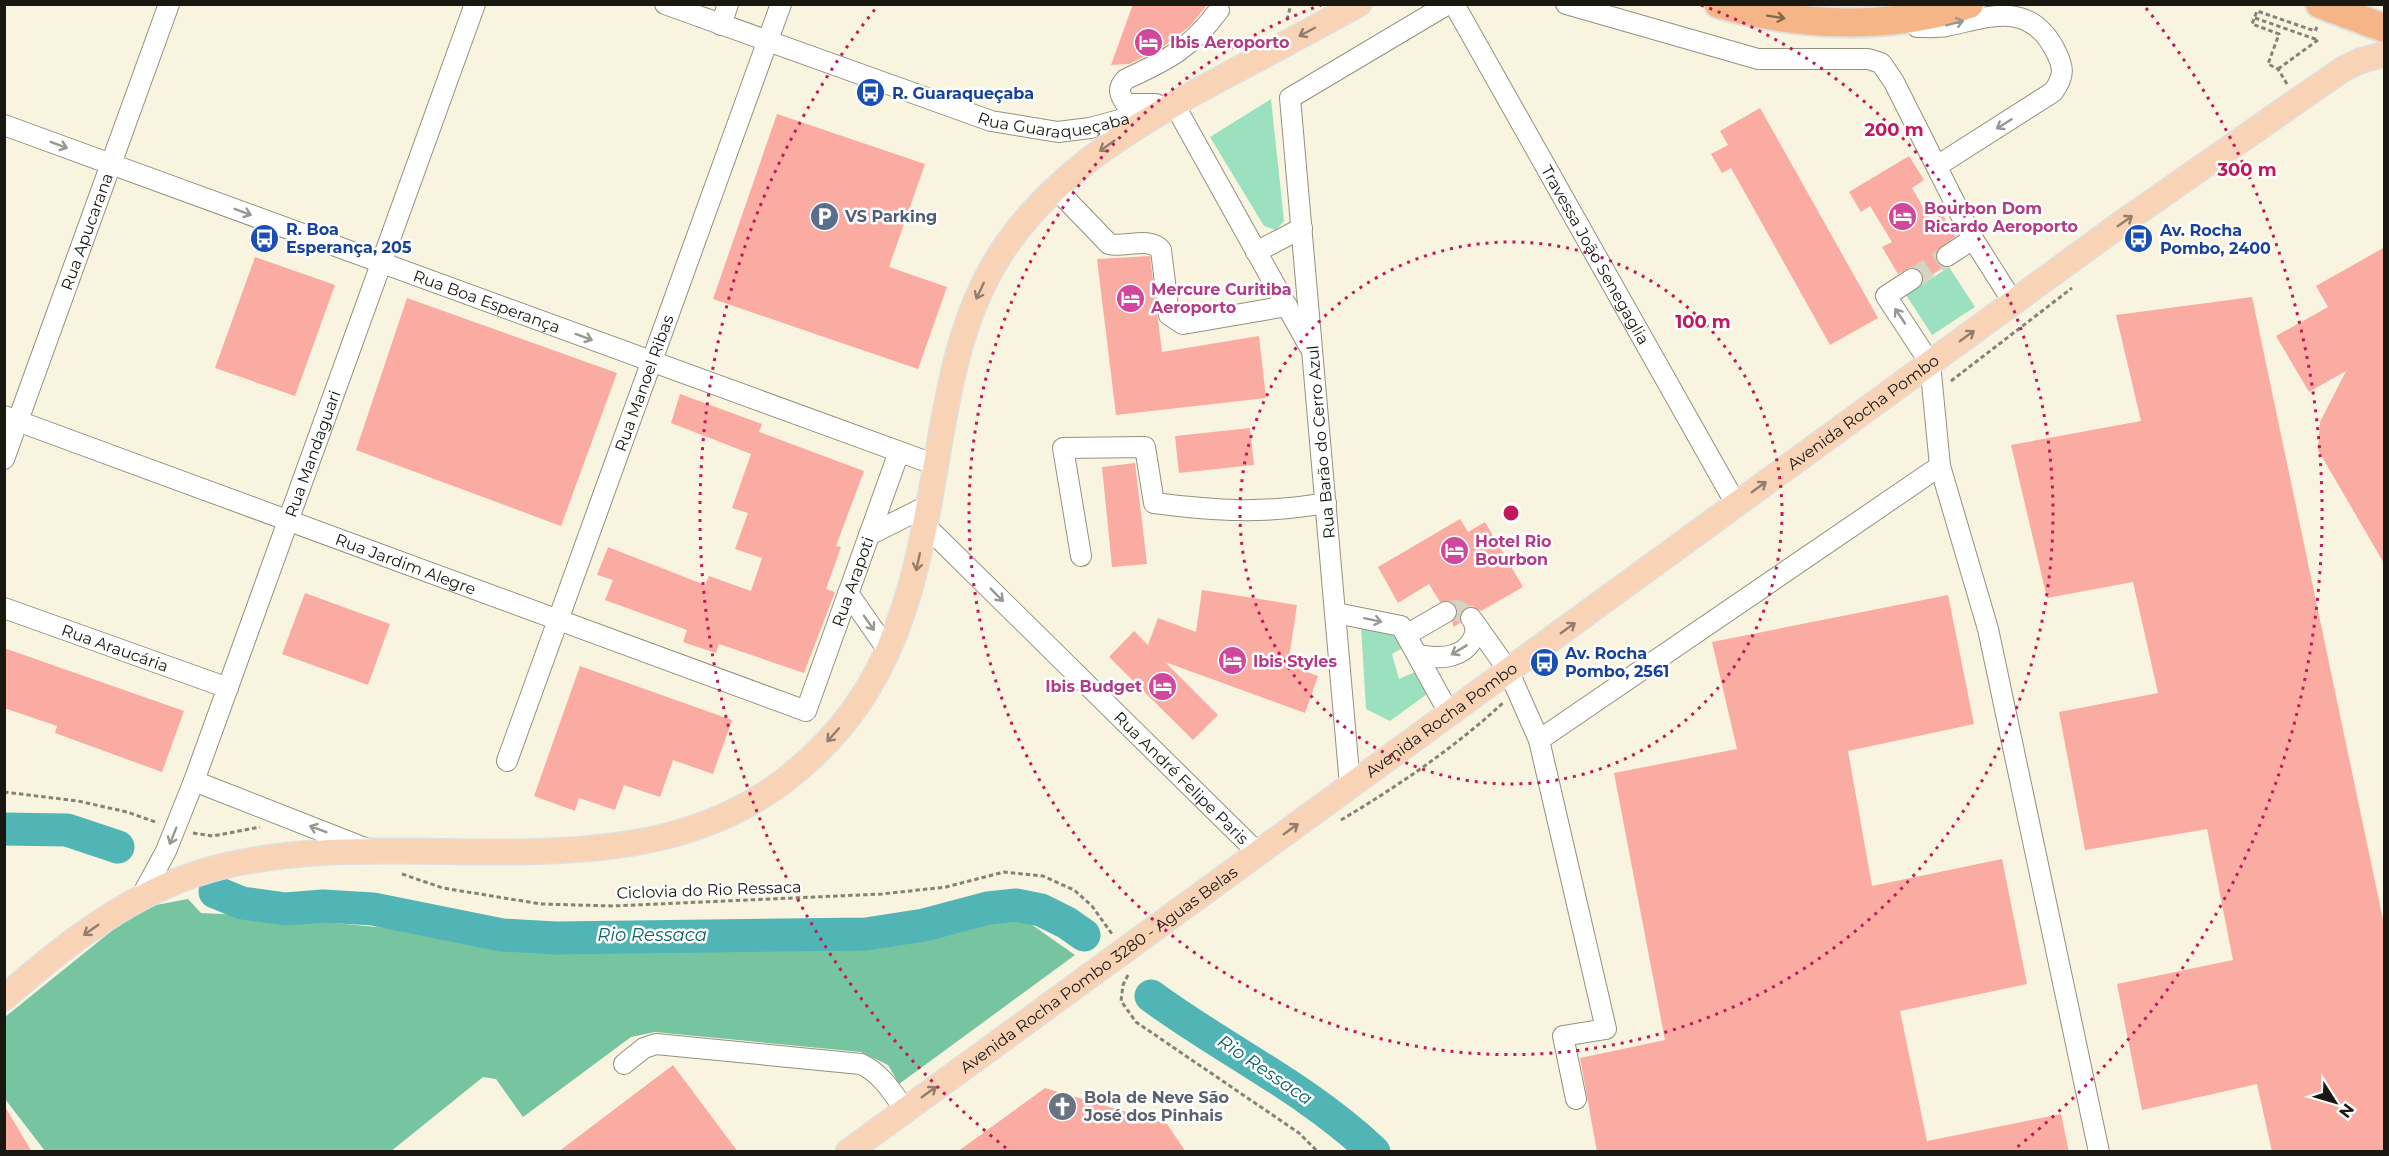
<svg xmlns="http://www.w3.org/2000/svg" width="2389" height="1156" font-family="Montserrat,sans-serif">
  <rect width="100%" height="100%" fill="#f8f4e0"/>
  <path fill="#9ce1bf" d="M1271 99 1284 221 1276 230 1264 226 1210 137Z
    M1949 267 1975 307 1932 335 1906 295Z
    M1361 626 1402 638 1406 646 1392 654 1399 679 1415 672 1427 694 1390 721 1366 709Z"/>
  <path fill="#77c4a0" d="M188 899 201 913 259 916 441 933 537 948 863 942 910 936 1003 914 1028 922 1075 955 899 1084 888 1065 861 1052 655 1032 631 1037 523 1117 496 1079 483 1077 390 1152 45 1151 5 1099V1017L140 908Z"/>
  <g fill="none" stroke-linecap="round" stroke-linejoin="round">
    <path stroke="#51b5b6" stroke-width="33" d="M4 829 67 830 118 847
      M215 892 242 903 286 909 323 906 373 909 502 935 556 938 866 934 924 925 988 908 1016 905 1041 910 1067 923 1084 935
      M1151 996C1226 1051 1305 1087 1374 1152"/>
  </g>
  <path fill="#faaca2" d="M1133 4H1208L1190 26 1160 49 1129 64 1111 65Z
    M1760 108 1878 318 1830 345 1731 168 1722 173 1711 154 1728 145 1720 131Z
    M777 114 925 164 889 267 947 287 918 369 713 299Z
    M1909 156 1924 180 1912 188 1931 221 1942 214 1956 236 1936 251 1937 262 1944 267 1924 280 1922 273 1917 268 1911 267 1898 274 1882 247 1892 242 1870 206 1861 212 1849 192Z
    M2385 247V565L2318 450 2320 422 2346 371 2309 392 2276 336 2328 307 2316 286Z
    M1150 256 1162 352 1259 336 1266 398 1116 415 1097 259Z
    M255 257 335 285 295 396 215 368Z
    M2252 297 2385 929V1152H2272L2257 1084 2142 1110 2117 984 2233 960 2207 829 2085 850 2059 712 2158 693 2133 582 2047 598 2011 445 2141 421 2116 315Z
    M407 298 617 373 561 526 356 450Z
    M680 394 762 424 759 432 864 471 836 546 841 547 826 589 835 592 804 673 719 644 716 653 683 642 687 630 605 600 613 580 597 575 608 547 705 585 709 576 751 591 762 558 735 549 748 513 732 508 751 454 671 423Z
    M1250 428 1254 465 1179 473 1175 436Z
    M1135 463 1147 564 1112 567 1102 467Z
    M1460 519 1468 532 1485 522 1523 587 1481 611 1472 606 1465 608 1459 617 1460 623 1454 627 1452 623 1458 611 1452 602H1440L1429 584 1398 603 1378 567Z
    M1202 590 1297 605 1288 665 1318 676 1305 713 1165 662 1218 715 1193 740 1109 657 1134 631 1148 645 1158 618 1196 632Z
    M305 593 390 624 368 685 282 654Z
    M1948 595 1974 724 1848 751 1872 886 2002 859 2027 984 1900 1011 1927 1141 2061 1114 2069 1152H1597L1580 1058 1665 1040 1614 773 1737 749 1712 642Z
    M4 648 184 711 162 772 55 733 57 726 4 708Z
    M580 666 732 720 713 774 673 760 660 797 624 785 615 810 579 798 575 811 534 796Z
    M673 1065 738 1152H558Z
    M1045 1088 1167 1124 1186 1152H957Z
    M4 1105 32 1152H4Z"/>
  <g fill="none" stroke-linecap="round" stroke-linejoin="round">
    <path stroke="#d6d3c1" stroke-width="20" stroke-dasharray="20 10" stroke-linecap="butt" d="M1912 279 1947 256
      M1446 612 1457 610 1471 617"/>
    <defs>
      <g id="minor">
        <path id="s1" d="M665 4 991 121 1058 132 1090 128 1149 112"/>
        <path id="s2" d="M1454 4 1736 504"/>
        <path d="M1566 4 1758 59H1868L1881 63 1894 82 1973 239"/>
        <path d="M721 25 728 4"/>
        <path d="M1917 27C1927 27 1937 28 1946 26 1990 17 2029 0 2055 50 2064 67 2065 76 2053 92L1937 166"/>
        <path d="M1156 104H1126C1119 94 1117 88 1126 79 1168 60 1191 48 1219 10"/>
        <path d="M1174 104 1309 346"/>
        <path id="s3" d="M4 125 936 465"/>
        <path d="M1055 188 1109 244C1125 248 1149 236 1161 250L1169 315 1183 324 1287 306"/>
        <path d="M1256 252 1302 228"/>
        <path d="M1947 256 1973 239 2013 302"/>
        <path d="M1912 279 1886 296 1930 363 1940 466 1988 629 2099 1152"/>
        <path id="s4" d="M4 416 806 711 899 452"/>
        <path id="s5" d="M4 459 169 4"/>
        <path id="s6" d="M925 525 1258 853"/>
        <path d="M869 535 929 505"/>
        <path d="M1081 556 1063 448 1145 447 1154 503C1217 511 1263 514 1326 503"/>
        <path d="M848 593 889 652"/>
        <path id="s7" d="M4 608 228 688"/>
        <path d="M1336 613 1401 626 1449 713"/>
        <path d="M1474 622 1508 670 1539 740 1940 466"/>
        <path d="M1406 635 1446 612"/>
        <path d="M1419 655C1430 657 1442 659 1453 655 1468 651 1483 633 1471 618"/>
        <path d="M1539 740 1606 1029 1563 1036 1576 1099"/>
        <path id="s8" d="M507 761 781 4"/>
        <path d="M194 781 370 850"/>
        <path d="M1350 785 1290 98 1448 4"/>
        <path id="s9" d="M140 899 166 851 194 781 475 4"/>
        <path d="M624 1064 644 1048 656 1044 861 1064C882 1074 892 1092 905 1110"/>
      </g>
      <g id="major">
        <path d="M4 998C64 945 132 892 209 870 396 817 627 906 789 777 900 689 917 576 939 446 951 375 965 304 1007 244 1063 165 1144 120 1227 75 1271 52 1315 28 1359 4"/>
        <path id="s10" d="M848 1152 2122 223 2343 69 2360 61 2384 54"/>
      </g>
      <path id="highway" d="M1719 4C1799 26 1889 31 1969 4
        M2320 4 2384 28"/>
    </defs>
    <use href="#minor" stroke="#95917f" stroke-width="22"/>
    <use href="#major" stroke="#dfdfde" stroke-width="27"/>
    <use href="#highway" stroke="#dfdfde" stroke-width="32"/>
    <path stroke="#858375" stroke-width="3" stroke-dasharray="4.5 3" stroke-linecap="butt" d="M2255 18 2318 40
      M1287 20 1291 4
      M2278 69 2318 40
      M2287 84 2278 69 2268 64 2279 34 2252 24 2257 11 2315 31 2317 27
      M1951 381 2072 288
      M4 792 78 801 127 812 158 823
      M1341 820C1398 786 1454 748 1503 703
      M193 833 213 836 260 827
      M402 874 443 888 541 904 613 906 882 894 946 887 1004 872 1043 876 1074 890 1092 906 1112 934
      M1128 975 1123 985 1121 1001 1136 1022 1299 1133 1318 1152"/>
    <use href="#minor" stroke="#fff" stroke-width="20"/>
    <use href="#major" stroke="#f9d3b6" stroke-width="24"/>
    <use href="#highway" stroke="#f5b586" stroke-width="28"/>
  </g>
  <defs><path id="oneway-shaft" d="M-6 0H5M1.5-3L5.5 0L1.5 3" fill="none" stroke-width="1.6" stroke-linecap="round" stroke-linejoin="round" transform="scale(1.5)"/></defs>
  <use stroke="#86664b" href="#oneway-shaft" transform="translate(1776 17) rotate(9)"/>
  <g stroke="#979793">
    <use href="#oneway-shaft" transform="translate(1955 23) rotate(-15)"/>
    <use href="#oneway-shaft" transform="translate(2004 124) rotate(148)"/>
    <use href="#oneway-shaft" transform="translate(59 145) rotate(20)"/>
    <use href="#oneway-shaft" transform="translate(243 212) rotate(20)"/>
    <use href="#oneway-shaft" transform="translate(1900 316) rotate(-124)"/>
    <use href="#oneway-shaft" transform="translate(584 337) rotate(20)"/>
    <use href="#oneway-shaft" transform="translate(997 595) rotate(45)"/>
    <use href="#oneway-shaft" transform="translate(1373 620) rotate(12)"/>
    <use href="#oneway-shaft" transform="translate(869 623) rotate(55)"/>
    <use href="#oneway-shaft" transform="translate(1459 650) rotate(149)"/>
    <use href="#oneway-shaft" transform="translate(318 829) rotate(-159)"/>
    <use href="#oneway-shaft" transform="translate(173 836) rotate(112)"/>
  </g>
  <g stroke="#947e6b">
    <use href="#oneway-shaft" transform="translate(1307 32) rotate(152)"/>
    <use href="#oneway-shaft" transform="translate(1107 146) rotate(145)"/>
    <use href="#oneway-shaft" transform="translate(2125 221) rotate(-35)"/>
    <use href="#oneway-shaft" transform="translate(980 291) rotate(115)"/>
    <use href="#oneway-shaft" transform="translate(1967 336) rotate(-36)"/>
    <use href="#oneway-shaft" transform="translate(1759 487) rotate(-36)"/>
    <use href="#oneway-shaft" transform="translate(918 562) rotate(102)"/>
    <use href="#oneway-shaft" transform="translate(1568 628) rotate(-36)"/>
    <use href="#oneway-shaft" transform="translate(833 735) rotate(132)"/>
    <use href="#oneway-shaft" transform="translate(1291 829) rotate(-36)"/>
    <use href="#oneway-shaft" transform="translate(91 930) rotate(145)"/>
    <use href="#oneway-shaft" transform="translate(929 1092) rotate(-36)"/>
  </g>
  <g fill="none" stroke="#c2185b" stroke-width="3" stroke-dasharray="3 6">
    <circle cx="1511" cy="513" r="271"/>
    <path d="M1701 5A542 542 0 1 1 1321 5"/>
    <path d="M1006 1148A812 812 0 0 1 876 8M2146 8A812 812 0 0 1 2016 1148"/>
  </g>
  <defs>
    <symbol id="hotel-disc" viewBox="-11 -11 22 22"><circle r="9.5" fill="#d1479c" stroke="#fff"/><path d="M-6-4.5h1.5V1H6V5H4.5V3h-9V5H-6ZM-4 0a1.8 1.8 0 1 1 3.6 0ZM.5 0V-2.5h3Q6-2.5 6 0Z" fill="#fff"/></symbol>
    <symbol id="bus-disc" viewBox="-11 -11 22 22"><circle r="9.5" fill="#1a4fb4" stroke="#fff"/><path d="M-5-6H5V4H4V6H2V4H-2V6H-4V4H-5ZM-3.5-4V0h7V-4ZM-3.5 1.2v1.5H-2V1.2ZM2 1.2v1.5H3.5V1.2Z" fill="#fff"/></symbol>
    <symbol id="parking-disc" viewBox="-11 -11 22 22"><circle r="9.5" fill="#5c6f8a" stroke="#fff"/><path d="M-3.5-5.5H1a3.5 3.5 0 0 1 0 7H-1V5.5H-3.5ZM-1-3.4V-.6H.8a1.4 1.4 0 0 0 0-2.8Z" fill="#fff"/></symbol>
    <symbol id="church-disc" viewBox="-11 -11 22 22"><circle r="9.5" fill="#6b7280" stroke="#fff"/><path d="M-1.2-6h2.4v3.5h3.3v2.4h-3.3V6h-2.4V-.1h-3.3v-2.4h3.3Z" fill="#fff"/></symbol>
  </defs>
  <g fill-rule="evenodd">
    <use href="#hotel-disc" x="1132" y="26" width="33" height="33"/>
    <use href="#bus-disc" x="854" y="76" width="33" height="33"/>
    <use href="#parking-disc" x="808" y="200" width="33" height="33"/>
    <use href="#hotel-disc" x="1886" y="200" width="33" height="33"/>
    <use href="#bus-disc" x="248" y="222" width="33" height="33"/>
    <use href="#bus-disc" x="2122" y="222" width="33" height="33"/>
    <use href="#hotel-disc" x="1114" y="282" width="33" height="33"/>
    <use href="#hotel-disc" x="1438" y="534" width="33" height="33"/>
    <use href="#hotel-disc" x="1216" y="644" width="33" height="33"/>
    <use href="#bus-disc" x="1528" y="646" width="33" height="33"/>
    <use href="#hotel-disc" x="1146" y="670" width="33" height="33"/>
    <use href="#church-disc" x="1046" y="1090" width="33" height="33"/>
  </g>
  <g text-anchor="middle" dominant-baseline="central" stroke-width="5" stroke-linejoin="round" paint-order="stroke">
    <g font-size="16" font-weight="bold" fill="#b23c85" stroke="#fff" text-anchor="start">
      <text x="1170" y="42">Ibis Aeroporto</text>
      <text x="1924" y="208">Bourbon Dom<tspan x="1924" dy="18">Ricardo Aeroporto</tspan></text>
      <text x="1151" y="289">Mercure Curitiba<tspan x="1151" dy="18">Aeroporto</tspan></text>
      <text x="1475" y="541">Hotel Rio<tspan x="1475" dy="18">Bourbon</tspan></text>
      <text x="1253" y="661">Ibis Styles</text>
      <text x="1142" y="686" text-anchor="end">Ibis Budget</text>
    </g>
    <g font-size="16" font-weight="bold" fill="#164399" stroke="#fff" text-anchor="start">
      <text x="892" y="93">R. Guaraqueçaba</text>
      <text x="286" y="229">R. Boa<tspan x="286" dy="18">Esperança, 205</tspan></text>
      <text x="2160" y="230">Av. Rocha<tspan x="2160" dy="18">Pombo, 2400</tspan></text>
      <text x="1565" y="653">Av. Rocha<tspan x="1565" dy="18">Pombo, 2561</tspan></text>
    </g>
    <g font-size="16" fill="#181710" stroke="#fff">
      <text stroke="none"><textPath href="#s1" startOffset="410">Rua Guaraqueçaba</textPath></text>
      <text stroke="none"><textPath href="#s5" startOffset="242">Rua Apucarana</textPath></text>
      <text stroke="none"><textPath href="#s2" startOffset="288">Travessa João Senegaglia</textPath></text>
      <text stroke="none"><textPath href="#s3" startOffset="514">Rua Boa Esperança</textPath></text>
      <text stroke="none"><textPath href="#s8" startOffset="402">Rua Manoel Ribas</textPath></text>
      <text stroke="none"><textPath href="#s10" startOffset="1256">Avenida Rocha Pombo</textPath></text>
      <text transform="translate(1321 442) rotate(-95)">Rua Barão do Cerro Azul</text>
      <text stroke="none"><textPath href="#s9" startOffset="478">Rua Mandaguari</textPath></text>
      <text stroke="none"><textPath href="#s4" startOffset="428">Rua Jardim Alegre</textPath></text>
      <text stroke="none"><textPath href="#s4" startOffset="992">Rua Arapoti</textPath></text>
      <text stroke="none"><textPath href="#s7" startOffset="118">Rua Araucária</textPath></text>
      <text stroke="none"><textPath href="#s10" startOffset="734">Avenida Rocha Pombo</textPath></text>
      <text stroke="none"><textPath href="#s6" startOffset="360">Rua André Felipe Paris</textPath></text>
      <text transform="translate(709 890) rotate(-2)">Ciclovia do Rio Ressaca</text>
      <text stroke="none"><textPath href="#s10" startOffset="310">Avenida Rocha Pombo 3280 - Aguas Belas</textPath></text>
    </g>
    <g font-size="16" font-weight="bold" fill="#4e5e75" stroke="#fff" text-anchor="start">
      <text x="845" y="216">VS Parking</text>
    </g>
    <g font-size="16" font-weight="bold" fill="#5b616d" stroke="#fff" text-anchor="start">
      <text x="1084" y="1097">Bola de Neve São<tspan x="1084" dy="18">José dos Pinhais</tspan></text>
    </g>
    <g font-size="18" font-style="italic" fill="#0e6364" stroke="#fff">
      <text x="652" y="935">Rio Ressaca</text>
      <text transform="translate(1265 1070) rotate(34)">Rio Ressaca</text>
    </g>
  </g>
  <circle cx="1511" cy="513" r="9" fill="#c2185b" stroke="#fff" stroke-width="3"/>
  <g font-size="18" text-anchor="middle" font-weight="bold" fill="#c2185b" stroke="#fff" stroke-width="5" stroke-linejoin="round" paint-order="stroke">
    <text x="1894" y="136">200 m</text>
    <text x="2247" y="176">300 m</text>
    <text x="1703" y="328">100 m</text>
  </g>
  <rect width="2389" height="1156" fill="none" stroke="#181710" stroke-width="12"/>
  <g transform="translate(2335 1102) rotate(127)" stroke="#ffffff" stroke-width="4.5" paint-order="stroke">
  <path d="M0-4.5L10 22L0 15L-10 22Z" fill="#181710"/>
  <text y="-9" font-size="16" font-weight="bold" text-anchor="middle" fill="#181710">N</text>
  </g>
</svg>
